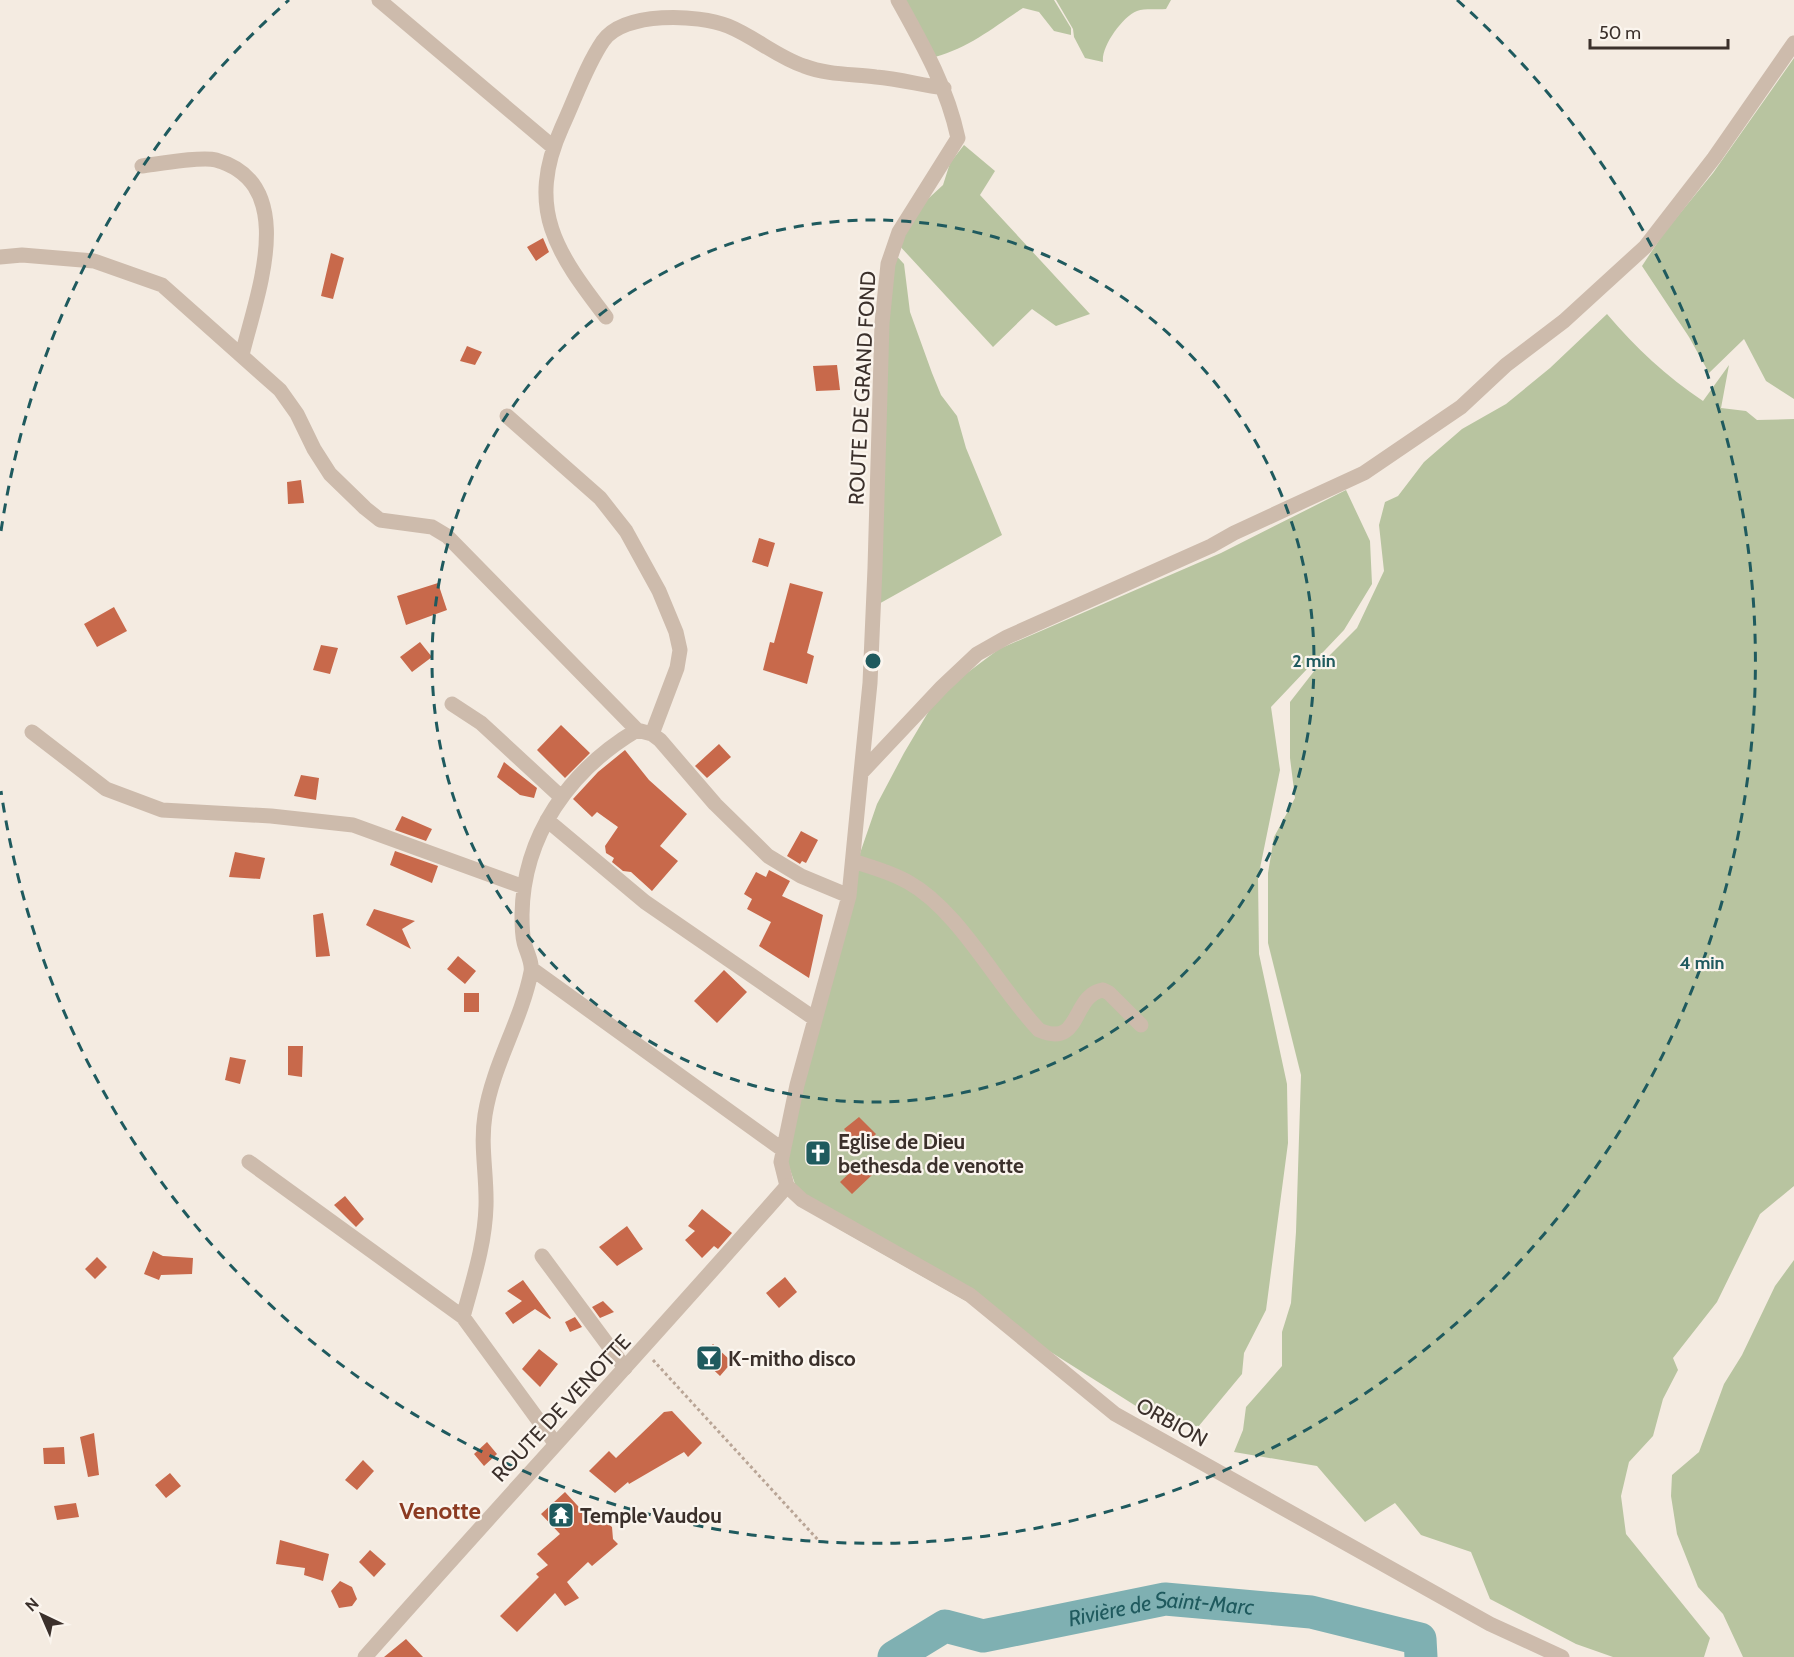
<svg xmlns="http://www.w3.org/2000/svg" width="1794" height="1657" font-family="Cabin,sans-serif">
  <rect width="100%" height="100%" fill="#f4ebe1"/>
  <path fill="#b8c4a0" d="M896 0H1054L1071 28V35L1054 31 1039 12 1023 8C994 27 969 48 935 57Z
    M1056 0H1171L1166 9C1158 10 1145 8 1137 11 1122 17 1101 47 1103 62L1085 58 1074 37 1073 29Z
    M1794 58V399L1766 381 1744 339 1709 373 1689 337 1642 266 1663 234 1713 173Z
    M964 145 995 171 980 195 1090 314 1056 326 1032 309 993 347 897 243 917 209 943 185 950 163Z
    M892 251 904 264 910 312 932 373 941 395 957 416 966 448 1002 535 868 610Z
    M1607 314C1636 348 1666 376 1703 401L1729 365 1721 408 1746 411 1757 420 1794 419V1186L1760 1214 1717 1302 1673 1358 1678 1370 1663 1399 1653 1436 1629 1462 1621 1496 1626 1534 1710 1638 1704 1657H1613L1576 1644 1490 1599 1471 1552 1421 1535 1395 1503 1365 1522 1317 1466 1234 1452 1243 1430 1246 1407 1282 1366V1332L1291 1303 1296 1232 1301 1075 1268 943V873L1274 837 1295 798 1290 758V702L1315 670 1357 628 1384 571 1379 525 1385 502 1398 496 1424 462 1462 429 1506 404 1550 368Z
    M1346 490 1370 541 1372 584 1344 630 1271 707 1280 770 1258 878 1259 954 1287 1084 1288 1143 1266 1310 1244 1353 1242 1374 1198 1427 1177 1418 1158 1420 1005 1323 839 1229 802 1204 786 1158 847 891 877 804 904 753 939 694 999 649 1221 553Z
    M1794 1260V1657H1743L1723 1614 1698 1587 1677 1534 1671 1496 1672 1475 1699 1452 1724 1384 1742 1355 1775 1286Z"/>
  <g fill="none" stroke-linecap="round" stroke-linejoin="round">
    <path stroke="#7fb0b2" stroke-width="33" id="s1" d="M894 1657 945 1626 983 1636 1165 1599 1311 1612 1420 1639 1421 1657"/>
  </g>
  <path fill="#c8694b" d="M543 238 549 252 536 261 527 247Z
    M331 253 344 258 333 299 321 296Z
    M467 346 482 352 475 365 460 361Z
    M837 365 840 390 816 391 813 366Z
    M301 480 304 503 288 504 287 482Z
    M759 538 775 543 768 567 752 562Z
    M438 583 447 610 406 625 397 596Z
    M790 583 823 592 807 653 814 656 807 684 763 670 770 642 774 643Z
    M114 607 127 631 97 647 84 624Z
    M420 642 432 657 412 672 400 657Z
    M321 645 338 648 330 674 313 670Z
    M561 725 590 753 565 778 537 750Z
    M719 744 731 757 707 778 695 766Z
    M625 750 649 780 687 814 660 846 678 861 652 891 631 872 623 871 612 862 614 858 606 853 605 846 618 827 597 812 592 817 573 799 598 772Z
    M504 762 537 788 534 798 520 795 497 777Z
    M301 775 319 778 316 800 294 796Z
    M402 816 432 829 426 841 395 830Z
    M801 831 818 840 806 863 802 861 800 864 787 856Z
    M395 851 438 866 432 883 390 865Z
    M235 852 265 858 260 879 229 877Z
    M769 870 790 881 782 896 823 915 809 978 759 946 771 922 747 909 752 899 744 894 756 872 766 877Z
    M374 909 415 921 402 929 411 949 366 925Z
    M323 913 330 956 316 957 313 915Z
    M458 956 476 971 465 984 447 969Z
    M724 970 747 992 717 1023 694 1001Z
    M464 993H479V1012H464Z
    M288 1046H303L302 1077 288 1075Z
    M230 1057 246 1060 240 1084 225 1080Z
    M859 1117 876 1134 861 1149 844 1129Z
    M860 1163 872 1175 852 1194 840 1182Z
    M345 1196 364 1219 356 1227 334 1205Z
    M702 1209 732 1233 718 1249 714 1246 702 1258 685 1240 695 1231 688 1226Z
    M627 1226 643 1249 617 1266 599 1247Z
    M153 1251 163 1256 193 1258 192 1274 161 1275 159 1280 144 1274Z
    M97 1257 107 1267 95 1279 85 1269Z
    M785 1277 797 1292 779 1308 766 1293Z
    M523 1280 551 1318 550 1319 535 1309 513 1324 505 1313 522 1301 507 1291Z
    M603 1301 614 1312 600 1318 592 1307Z
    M575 1317 582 1327 570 1332 565 1322Z
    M713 1344 732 1362 720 1376 700 1357Z
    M539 1349 558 1364 540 1387 522 1369Z
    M672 1411 702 1443 688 1457 684 1452 629 1484 628 1482 615 1493 589 1471 609 1451 616 1458 664 1412Z
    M94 1433 99 1475 88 1477 80 1437Z
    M487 1442 497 1454 484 1466 474 1454Z
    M64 1447 65 1464H44L43 1448Z
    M363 1460 374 1471 357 1490 345 1480Z
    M170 1473 181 1486 166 1498 155 1485Z
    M565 1492 589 1518 595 1513 612 1527 613 1539 618 1544 592 1566 588 1562 567 1582 579 1598 565 1606 555 1593 517 1632 500 1616 539 1577 536 1574 548 1565 537 1554 560 1534 541 1514Z
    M76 1503 79 1517 57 1520 54 1506Z
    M280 1540 329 1554 323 1581 304 1575 305 1568 276 1564Z
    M370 1550 386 1564 374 1577 359 1562Z
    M340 1581 352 1587 357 1599 352 1606 339 1608 331 1591Z
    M406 1639 423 1657H384Z"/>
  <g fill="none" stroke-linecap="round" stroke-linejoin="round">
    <path stroke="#b9a596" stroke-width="3" stroke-dasharray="3 3" stroke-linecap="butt" d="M653 1360 819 1541"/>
    <path stroke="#cdbbac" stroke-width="15" d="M379 0 553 147
      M142 166C158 164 202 156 216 160 301 184 256 296 242 355
      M0 257 22 255 94 261 162 285 280 390 297 414 314 449 330 474 365 508 380 520 432 527 447 536 637 730 652 734 660 740 715 804 768 856 801 876 849 896
      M606 317C557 253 525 209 562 127 575 99 586 66 603 41 624 11 698 14 728 26 755 37 777 57 804 66 827 75 852 74 876 77 899 79 921 85 944 88
      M507 416 600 498 626 531 659 591 676 632 680 650 677 668 652 734
      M452 704 481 723 560 796
      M32 732 106 789 162 810 271 816 353 825 524 887
      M861 773 870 683 875 568 882 323 888 264 899 232 958 138C947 87 923 45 898 0
      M547 820 645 902 815 1019
      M853 861C871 867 891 872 908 882 960 911 997 986 1039 1030 1082 1049 1071 995 1103 990L1109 993 1141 1025
      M532 969 783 1150
      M249 1162 463 1317 555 1443
      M542 1256 625 1368
      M463 1317C473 1280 485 1244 486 1206 487 1175 480 1146 485 1115 493 1064 521 1022 531 972 533 963 526 951 524 942 522 934 522 923 522 915 523 835 570 770 637 730
      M1562 1657 1490 1624 1115 1414 970 1295 802 1200 787 1186 781 1162 797 1085 849 896 861 773 942 687 977 654 1007 637 1211 546 1234 533 1364 473 1461 407 1506 365 1564 321 1645 247 1714 158 1794 43"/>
    <path stroke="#cdbbac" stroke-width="15" d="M365 1657C505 1499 648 1344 787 1186"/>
  </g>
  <g fill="none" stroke="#1f5a5e" stroke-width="3" stroke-dasharray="10 8">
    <circle cx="873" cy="661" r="441"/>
    <path d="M1 531A882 882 0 0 1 289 0M1457 0A882 882 0 1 1 1 791"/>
  </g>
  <defs>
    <symbol id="church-square" viewBox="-11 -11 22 22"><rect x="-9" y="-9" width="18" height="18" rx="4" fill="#1f5a5e" stroke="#fbf5ee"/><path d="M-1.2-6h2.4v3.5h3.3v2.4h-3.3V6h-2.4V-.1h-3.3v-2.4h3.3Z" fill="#fff"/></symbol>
    <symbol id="bar-square" viewBox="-11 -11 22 22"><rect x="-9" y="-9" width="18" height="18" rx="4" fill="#1f5a5e" stroke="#fbf5ee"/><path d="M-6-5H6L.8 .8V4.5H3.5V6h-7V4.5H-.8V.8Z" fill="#fff"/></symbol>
    <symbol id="temple-square" viewBox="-11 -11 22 22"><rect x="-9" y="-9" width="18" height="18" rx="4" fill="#1f5a5e" stroke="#fbf5ee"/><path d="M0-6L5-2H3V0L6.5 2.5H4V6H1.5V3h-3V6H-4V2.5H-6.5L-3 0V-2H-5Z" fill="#fff"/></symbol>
  </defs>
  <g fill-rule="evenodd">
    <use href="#church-square" x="803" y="1138" width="30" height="30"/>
    <use href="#bar-square" x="694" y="1343" width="30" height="30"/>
    <use href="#temple-square" x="546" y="1500" width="30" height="30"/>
  </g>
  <g text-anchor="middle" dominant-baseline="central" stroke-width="4.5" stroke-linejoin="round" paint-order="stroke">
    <g font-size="21" fill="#3b302b" stroke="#fbf5ee">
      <text transform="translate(862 388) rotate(-87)">ROUTE DE GRAND FOND</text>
      <text transform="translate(561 1408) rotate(-47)">ROUTE DE VENOTTE</text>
      <text transform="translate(1172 1422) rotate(29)">ORBION</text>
    </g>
    <g font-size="21" font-weight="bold" fill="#3b302b" stroke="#fbf5ee" text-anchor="start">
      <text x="838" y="1141">Eglise de Dieu<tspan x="838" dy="24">bethesda de venotte</tspan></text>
      <text x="728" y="1358">K-mitho disco</text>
      <text x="580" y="1515">Temple Vaudou</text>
    </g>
    <g font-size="22" font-style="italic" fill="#1f5a5e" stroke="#fbf5ee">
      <text stroke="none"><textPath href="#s1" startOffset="280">Rivière de Saint-Marc</textPath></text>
    </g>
    <g font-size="24" font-weight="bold" fill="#8c3b22" stroke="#fbf5ee">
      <text x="440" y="1510">Venotte</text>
    </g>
  </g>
  <circle cx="873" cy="661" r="9" fill="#1f5a5e" stroke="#fbf5ee" stroke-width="3"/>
  <g font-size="18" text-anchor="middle" font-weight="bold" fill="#1f5a5e" stroke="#fbf5ee" stroke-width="4.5" stroke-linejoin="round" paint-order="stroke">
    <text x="1314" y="667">2 min</text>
    <text x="1702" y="969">4 min</text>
  </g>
  <g transform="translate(42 1615) rotate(316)" stroke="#fbf5ee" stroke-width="4.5" paint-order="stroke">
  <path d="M0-4.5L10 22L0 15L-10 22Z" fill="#3b302b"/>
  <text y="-9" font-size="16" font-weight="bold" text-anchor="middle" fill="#3b302b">N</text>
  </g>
  <path d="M1590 39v9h138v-9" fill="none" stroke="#3b302b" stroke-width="3"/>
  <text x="1599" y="39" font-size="18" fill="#3b302b" stroke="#fbf5ee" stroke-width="4.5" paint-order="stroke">50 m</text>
</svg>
